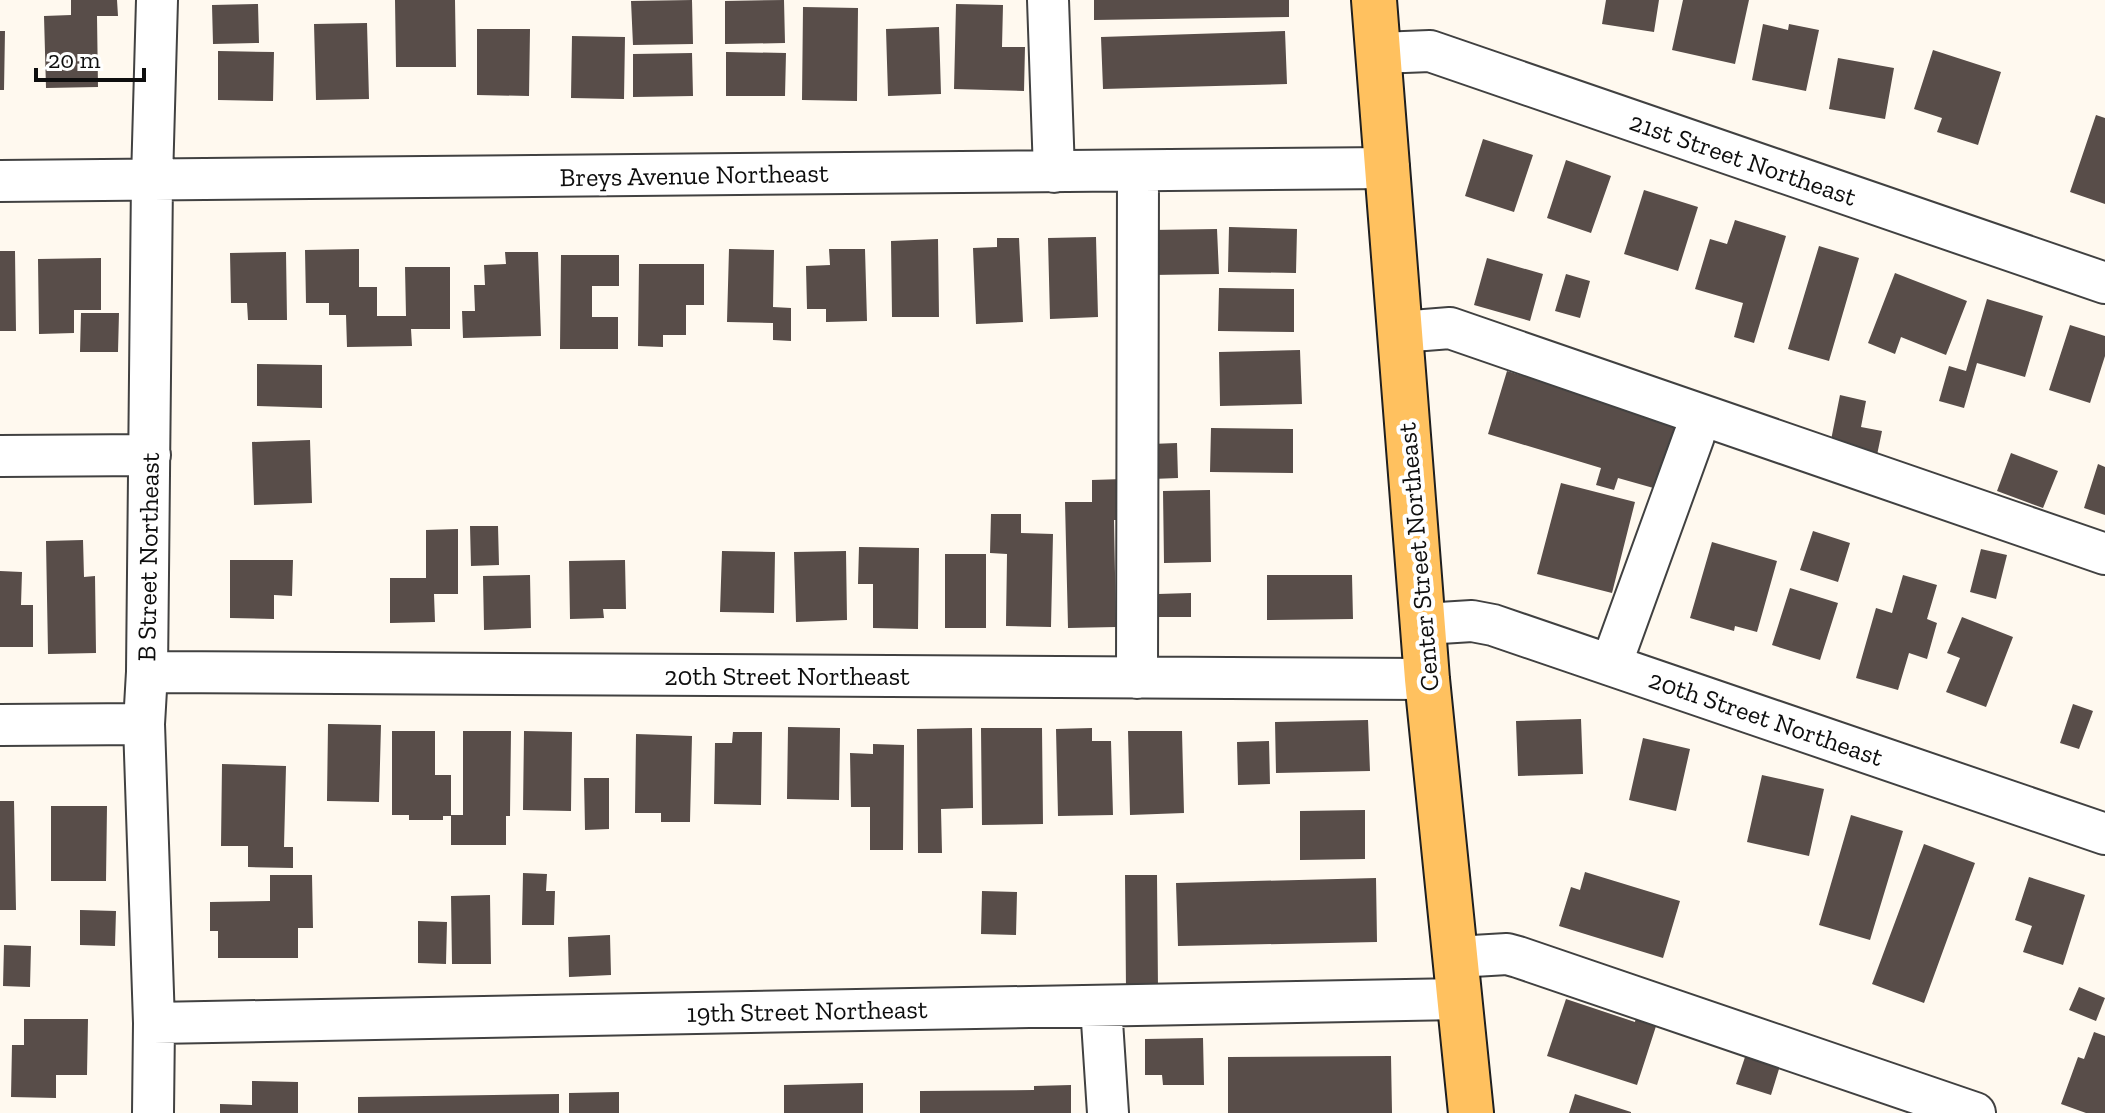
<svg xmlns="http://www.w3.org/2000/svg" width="2105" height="1113" font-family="'Zilla Slab',serif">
  <rect width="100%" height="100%" fill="#fff9ef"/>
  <path fill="#584d49" d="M71 0H117L118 16H97L98 87 46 88 44 16 71 15Z
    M395 0H455L456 67H396Z
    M692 0 693 44 633 45 631 1Z
    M784 0 785 43 725 44V1Z
    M1094 0H1289V17L1094 20Z
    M1606 0H1659L1654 32 1602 24Z
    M1683 0H1749L1735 64 1672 50Z
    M258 4 259 43 213 44 212 5Z
    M956 4 1003 5 1002 47H1025L1024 91 954 89Z
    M803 7 858 8 857 101 802 100Z
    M367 23 369 99 316 100 314 24Z
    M1763 24 1788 30 1789 24 1819 30 1806 91 1752 80Z
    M939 27 941 94 888 96 886 29Z
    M477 29H530L529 96 477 95Z
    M0 31H5L4 90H0Z
    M1285 31 1287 84 1103 89 1101 37Z
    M572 36 625 37 624 99 571 98Z
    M1933 50 2001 72 1978 145 1937 132 1942 118 1914 109Z
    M218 51 274 52 273 101 218 100Z
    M726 52 786 53 785 96H726Z
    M692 53 693 96 633 97V54Z
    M1838 58 1894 68 1885 119 1829 109Z
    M2096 115 2105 118V204L2070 192Z
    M1483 139 1533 155 1514 212 1465 196Z
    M1566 160 1611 176 1591 233 1547 218Z
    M1644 190 1698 207 1678 271 1624 254Z
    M1735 220 1786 236 1754 343 1734 337 1743 303 1695 289 1710 239 1727 244Z
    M1229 227 1297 229 1296 273 1228 272Z
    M1217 229 1219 274 1152 275 1151 230Z
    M1096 237 1098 317 1050 319 1048 238Z
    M997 238H1019L1023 322 976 324 973 248 997 247Z
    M938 239 939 317H892L891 241Z
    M1819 246 1859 258 1829 361 1788 349Z
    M359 249V287H377V316H406L405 267H450V329H411L412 346 347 347 346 315H329V303H306L305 250Z
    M729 249 774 250 773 307 791 308V341L773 340V323L727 322Z
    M829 249H865L867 321 826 322V309H807L806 266 830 265Z
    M0 251H15L16 331H0Z
    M286 252 287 320H248L247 303H231L230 253Z
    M505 252H538L541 336 463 338 462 311H475L474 285H485L484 265 506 264Z
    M561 255H619V286H592V317H618V349H560Z
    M101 258V310H74V333L39 334 38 259Z
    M1487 258 1543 274 1530 321 1474 305Z
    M639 264H704V305H686V335H663V347L638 346Z
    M1895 273 1967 301 1946 355 1901 337 1895 354 1868 343Z
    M1566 274 1590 281 1580 318 1555 311Z
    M1219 288 1294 289V332L1218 331Z
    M1987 299 2043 316 2025 377 1977 363 1964 408 1939 401 1949 366 1966 371Z
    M81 313H119L118 352H80Z
    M2070 325 2105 336V356L2090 403 2049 390Z
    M1300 350 1302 404 1220 406 1219 352Z
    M257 364 322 365V408L257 406Z
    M1507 371 1677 422 1657 489 1618 478 1614 490 1596 485 1601 468 1488 434Z
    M1840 395 1866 401 1861 427 1882 431 1877 455 1830 445Z
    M1211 428 1293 429V473L1210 472Z
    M310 440 312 503 254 505 252 442Z
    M1177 443 1178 478 1152 479 1151 444Z
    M2011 453 2058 471 2043 508 1997 491Z
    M2098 464 2105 467V515L2084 508Z
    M1123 479 1124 520H1114L1116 627 1068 628 1065 502H1092V480Z
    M1561 483 1635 502 1612 593 1537 574Z
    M1210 490 1211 562 1164 563 1163 491Z
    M991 514H1021V533L1053 534 1051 627 1006 626 1007 554 990 553Z
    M470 526H498L499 565 471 566Z
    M458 529V594H434L435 622 390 623V578H426V530Z
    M1813 531 1850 543 1838 582 1800 570Z
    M83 540 84 577 95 576 96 653 48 654 46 541Z
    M1712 542 1777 561 1757 632 1735 626 1734 631 1690 618Z
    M859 547 919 548 918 629 873 628V584H858Z
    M1981 549 2007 555 1996 599 1970 592Z
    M722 551 775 552 774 613 720 612Z
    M846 551 847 620 796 622 794 552Z
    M945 554H986V628H945Z
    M230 560H293L292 596 274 595V619L230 618Z
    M625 560 626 609H603L604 618 570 619 569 561Z
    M0 571 22 572 21 605H33V647H0Z
    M530 575 531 628 484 630 483 576Z
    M1267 575H1352L1353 619 1267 620Z
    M1903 575 1937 585 1927 619 1937 623 1927 659 1909 653 1898 690 1856 678 1876 608 1892 613Z
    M1790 588 1838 603 1820 660 1772 645Z
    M1191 593V617H1158V594Z
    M1962 617 2013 637 1986 707 1946 692 1960 658 1947 653Z
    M2073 704 2093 711 2079 749 2060 743Z
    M1581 719 1583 774 1518 776 1516 721Z
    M1368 720 1370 771 1276 773 1275 722Z
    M328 724 381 725 379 802 327 801Z
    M788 727 840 728 839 800 787 799Z
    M972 728 973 808 941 809 942 853H918L917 729Z
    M981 728H1042L1043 824 982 825Z
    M1092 728V741H1111L1113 815 1058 816 1056 729Z
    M392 731H435V775H451V815H463V731H511L510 816H506V845H451V816H443V820H409V815H392Z
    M524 731 572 732 571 811 523 810Z
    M1128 731H1182L1184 813 1130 815Z
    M733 732H762L761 805 714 804 715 743H732Z
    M636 734 692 736 690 822H661V813H635Z
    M1643 738 1690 749 1676 811 1629 800Z
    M1269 741 1270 784 1238 785 1237 742Z
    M873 744 904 745 903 850H870V807H851L850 753 873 754Z
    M222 764 286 766 284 847H293V868L248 867V846H221Z
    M1762 775 1824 789 1809 856 1747 842Z
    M584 778H609V829L585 830Z
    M0 801H14L16 910H0Z
    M51 806H107L106 881H51Z
    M1365 810V859L1300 860V811Z
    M1851 815 1903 831 1870 940 1819 925Z
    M1924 844 1975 863 1924 1003 1872 984Z
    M1585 872 1680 901 1663 958 1559 926 1571 887 1580 890Z
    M523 873 547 874 546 891H555L554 925H522Z
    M270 875H312L313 928H298V958H218V931H210V902L270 901Z
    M1125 875H1157L1158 990H1126Z
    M2029 877 2085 895 2063 965 2023 952 2032 926 2015 920Z
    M1376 878 1377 942 1178 946 1176 883Z
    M982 891 1017 892 1016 935 981 934Z
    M490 895 491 964H452L451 896Z
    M80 910 116 911 115 946 80 945Z
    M418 921 447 922 446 964 418 963Z
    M610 935 611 975 569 977 568 937Z
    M4 945 31 946 30 987 3 986Z
    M2079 987 2105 998 2096 1021 2069 1010Z
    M1566 999 1635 1022 1637 1013 1658 1020 1637 1085 1547 1056Z
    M24 1019H88L87 1075H56V1098L11 1097 12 1045H24Z
    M2094 1032 2105 1036V1113H2086L2061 1104 2078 1057 2084 1059Z
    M1203 1038 1204 1085H1163L1162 1075H1145V1039Z
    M1749 1045 1783 1056 1771 1095 1736 1084Z
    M1391 1056 1392 1113H1228V1057Z
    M252 1081 298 1082V1113H220V1104L252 1105Z
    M863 1083V1113H784V1085Z
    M1071 1085V1113H920V1091L1034 1090V1086Z
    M619 1092V1113H569V1093Z
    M559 1094V1113H358V1097Z
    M1575 1094 1631 1112V1113H1569Z"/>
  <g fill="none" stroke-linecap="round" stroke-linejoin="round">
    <defs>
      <path id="minor" d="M1048 0 1054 172
        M1379 53 1430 51 2105 283
        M0 181 1389 168
        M1400 332 1450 328 2105 554
        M0 456 150 455
        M1424 624 1472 621 1493 625 2105 834
        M1611 665 1694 436
        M147 672 1427 679
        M1137 678 1138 171
        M0 725 144 724
        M1456 957 1507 954 1518 957 1975 1113
        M1101 1006 1108 1113
        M154 1023 1460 999
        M153 1113 154 1023 144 724 147 672 152 180 157 0"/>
      <path id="major" d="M1374 0 1427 679 1471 1113"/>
    </defs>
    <use href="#minor" stroke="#414141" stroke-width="44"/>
    <use href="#major" stroke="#1f1f1f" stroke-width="48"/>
    <use href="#minor" stroke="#fff" stroke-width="40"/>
    <use href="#major" stroke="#ffc15f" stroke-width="44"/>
  </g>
  <g text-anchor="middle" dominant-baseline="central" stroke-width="8" stroke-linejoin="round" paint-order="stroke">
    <g font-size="26" fill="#0e0e0e" stroke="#fff">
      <text transform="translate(1743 159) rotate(19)">21st Street Northeast</text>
      <text transform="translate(694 175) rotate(-1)">Breys Avenue Northeast</text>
      <text transform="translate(148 557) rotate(-89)">B Street Northeast</text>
      <text transform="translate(1418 557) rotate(-95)">Center Street Northeast</text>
      <text x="787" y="676">20th Street Northeast</text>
      <text transform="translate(1766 718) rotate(19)">20th Street Northeast</text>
      <text transform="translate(807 1011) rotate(-1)">19th Street Northeast</text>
    </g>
  </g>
  <path d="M36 68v12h108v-12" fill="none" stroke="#0e0e0e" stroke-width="4"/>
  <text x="48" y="68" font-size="24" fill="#0e0e0e" stroke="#ffffff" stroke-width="6" paint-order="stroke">20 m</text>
</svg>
